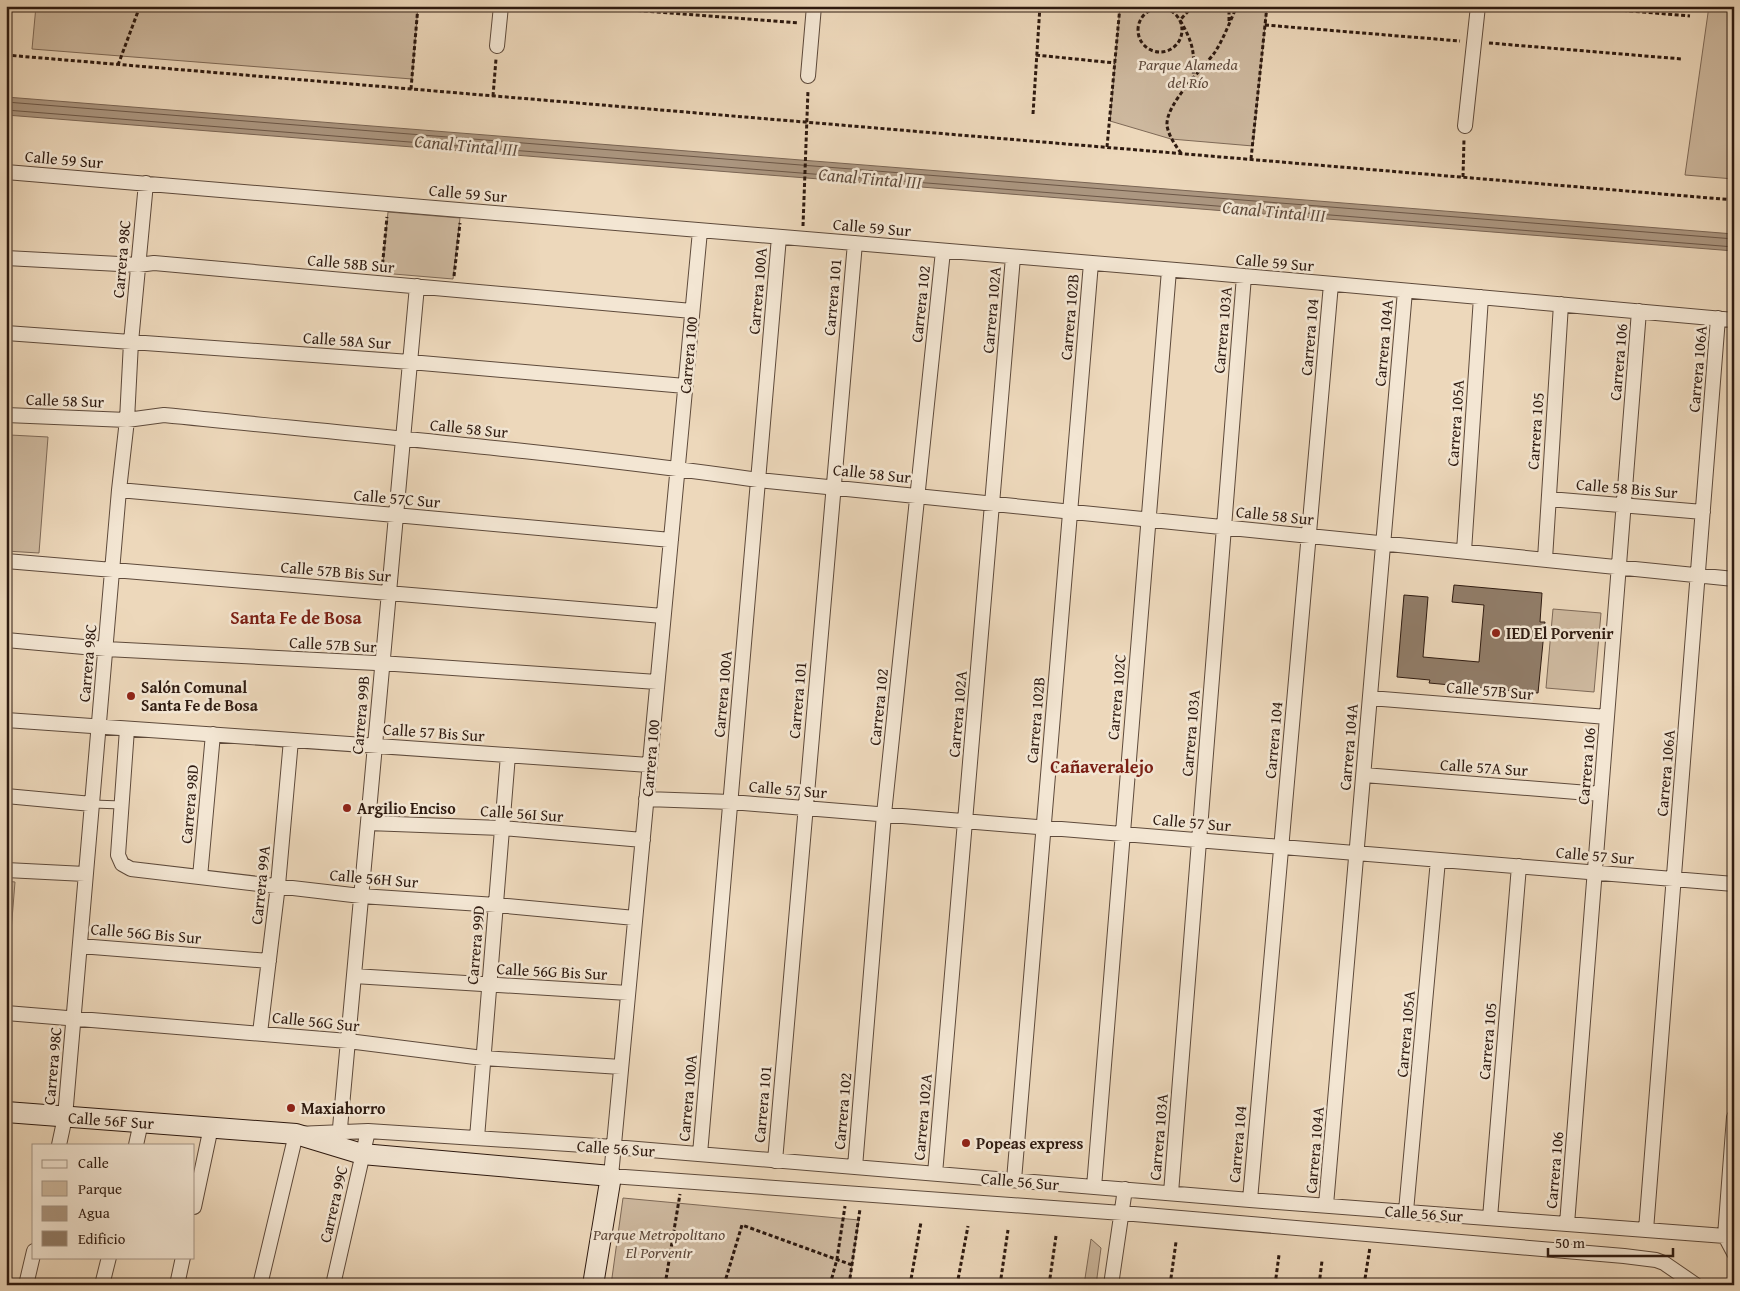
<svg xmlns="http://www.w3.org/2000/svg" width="1740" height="1291" font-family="'Gentium Book Plus',serif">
  <rect width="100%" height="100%" fill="#edd8bb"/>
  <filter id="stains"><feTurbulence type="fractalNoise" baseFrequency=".004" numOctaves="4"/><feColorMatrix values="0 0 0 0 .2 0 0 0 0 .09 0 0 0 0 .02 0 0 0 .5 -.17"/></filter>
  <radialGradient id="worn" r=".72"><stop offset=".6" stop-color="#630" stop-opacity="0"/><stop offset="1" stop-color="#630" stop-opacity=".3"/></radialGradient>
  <path fill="#cdb89e" stroke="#7e6957" d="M36 6H418L412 79 32 49Z
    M1120 6H1267L1253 146 1171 139 1110 121Z
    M1709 6H1734V179L1685 175Z
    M388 212 460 218 453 279 382 273Z
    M10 435 48 437 39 553 6 551V489Z
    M1553 609 1601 613 1594 692 1546 688Z
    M6 881 15 882 6 994Z
    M623 1198 859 1220 849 1285H611Z
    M1091 1239 1101 1248 1096 1285H1084Z"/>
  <path fill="#ac9781" stroke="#7a6554" d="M6 97 1734 234V251L6 115Z"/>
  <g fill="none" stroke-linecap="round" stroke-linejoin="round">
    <path stroke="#6d5848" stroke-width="1" d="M6 102 1734 239
      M6 110 1734 247"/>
  </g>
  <path fill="#917d69" stroke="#2e1a10" d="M1454 585 1542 593 1540 622H1545L1538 693 1429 683 1430 680 1397 677 1404 595 1428 597 1423 657 1479 662 1484 605 1452 602Z"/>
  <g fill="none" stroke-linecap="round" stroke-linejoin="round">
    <defs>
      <path id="lane" d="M92 804 122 805"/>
      <path id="street" d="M497 46 501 6
        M808 76 814 6
        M1465 126 1478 6
        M6 172 1200 272 1734 320
        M700 231 611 1176 1122 1213 1624 1256 1656 1260 1664 1263 1696 1285
        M6 258 138 265 154 263 692 311
        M6 333 410 362 685 386
        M6 415 127 420 164 415C362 435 561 452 758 480L1734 579
        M119 490 671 540
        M1549 499 1703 512
        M1464 551 1481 297
        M1545 559 1561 304
        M6 561 663 616
        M6 640 106 649 395 664 657 682
        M1370 698 1607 717
        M6 720 649 765
        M127 729 118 855 122 864 131 869 361 896 496 905 635 918
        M1364 775 1601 794
        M6 796 92 804
        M646 799 731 802 1734 884
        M368 823 501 828 643 840
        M6 870 85 874
        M200 877 213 734
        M80 946 269 961
        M354 976 628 993
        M6 1013 348 1041 483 1058 621 1067
        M260 1033 278 885 291 740
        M477 1138 508 755
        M339 1139 417 286
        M59 1145 65 1117 119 490 127 420 131 342 146 183
        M136 1145 141 1122
        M700 1154 779 237
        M775 1161 855 243
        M855 1167 884 814 943 251
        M935 1174 1013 257
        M1014 1180 1091 263
        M1094 1187 1169 270
        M1171 1193 1244 276
        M1250 1200 1331 284
        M1326 1205 1405 291
        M194 1207 211 1127
        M1406 1211 1438 860
        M1490 1218 1519 866
        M1567 1224 1639 311
        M1646 1230 1718 318
        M1725 1236 1734 1117
        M1725 1236 1734 1253
        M26 1285 34 1251
        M102 1285 109 1257
        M177 1285 183 1257
        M260 1285 296 1134 368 1131 614 1147 1250 1200 1725 1236
        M333 1285 368 1131
        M1111 1285 1125 1189"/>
      <path id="secondary" d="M6 1112 296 1134 362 1154 611 1176 593 1285"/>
    </defs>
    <use href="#lane" stroke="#5e4a3b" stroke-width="9"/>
    <use href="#street" stroke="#5e4a3b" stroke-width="16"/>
    <use href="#secondary" stroke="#2e1a10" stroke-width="22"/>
    <path stroke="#2e1a10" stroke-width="3" stroke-dasharray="4 2.5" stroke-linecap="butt" d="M579 6 799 23
      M1193 6 1180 20C1193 43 1195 52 1193 78
      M1571 6 1690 16
      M1138 30a22 22 0 1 1 44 0a22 22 0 1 1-44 0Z
      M1229 21V6
      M1265 25 1460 41
      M1489 43 1682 59
      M6 55 1734 200
      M1036 55 1115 63
      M118 65 140 6
      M411 89 418 6
      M493 96 496 59
      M1033 114 1040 6
      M1107 147 1120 6
      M1181 153C1175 145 1169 136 1167 126 1165 104 1203 69 1215 52 1224 38 1230 21 1237 6
      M1251 159 1267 6
      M1463 177 1464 139
      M803 226 808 90
      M382 270 387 217
      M454 276 460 223
      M910 1282 929 1285
      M665 1285 680 1194
      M724 1285 742 1225 852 1265
      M830 1285 837 1259 845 1206
      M849 1285 860 1209
      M910 1285 921 1222
      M957 1285 968 1226
      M1000 1285 1008 1230
      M1049 1285 1056 1236
      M1170 1285 1176 1242
      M1275 1285 1279 1255
      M1319 1285 1322 1261
      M1364 1285 1370 1247"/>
    <use href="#lane" stroke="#f3e6d3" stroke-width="7"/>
    <use href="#street" stroke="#f3e6d3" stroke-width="14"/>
    <use href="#secondary" stroke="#f3e6d3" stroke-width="20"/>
  </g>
  <g fill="#8f2418" stroke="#f3e6d3" stroke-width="2">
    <circle cx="1496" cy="633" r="5"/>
    <circle cx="131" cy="696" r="5"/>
    <circle cx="347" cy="808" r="5"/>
    <circle cx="291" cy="1108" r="5"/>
    <circle cx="966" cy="1143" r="5"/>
  </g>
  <g text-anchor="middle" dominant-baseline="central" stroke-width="5" stroke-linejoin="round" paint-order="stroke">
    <g font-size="16" font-style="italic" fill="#5e493b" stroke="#f3e6d3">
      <text x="1188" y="64">Parque Alameda<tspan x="1188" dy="18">del Río</tspan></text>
      <text x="659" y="1234">Parque Metropolitano<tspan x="659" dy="18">El Porvenir</tspan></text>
    </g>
    <g font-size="16" fill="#2e1a10" stroke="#f3e6d3">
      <text transform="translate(64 159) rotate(5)">Calle 59 Sur</text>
      <text transform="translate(468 193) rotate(5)">Calle 59 Sur</text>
      <text transform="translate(872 227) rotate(5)">Calle 59 Sur</text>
      <text transform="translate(121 259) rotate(-85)">Carrera 98C</text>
      <text transform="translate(1275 262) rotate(5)">Calle 59 Sur</text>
      <text transform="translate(351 263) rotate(5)">Calle 58B Sur</text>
      <text transform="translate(757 291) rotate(-85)">Carrera 100A</text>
      <text transform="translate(832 297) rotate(-85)">Carrera 101</text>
      <text transform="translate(920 304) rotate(-84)">Carrera 102</text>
      <text transform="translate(991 310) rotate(-85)">Carrera 102A</text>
      <text transform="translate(1069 317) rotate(-85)">Carrera 102B</text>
      <text transform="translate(1222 330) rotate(-85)">Carrera 103A</text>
      <text transform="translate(1309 337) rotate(-85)">Carrera 104</text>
      <text transform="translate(347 340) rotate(4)">Calle 58A Sur</text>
      <text transform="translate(1383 343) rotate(-85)">Carrera 104A</text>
      <text transform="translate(688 355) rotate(-85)">Carrera 100</text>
      <text transform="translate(1618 362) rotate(-85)">Carrera 106</text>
      <text transform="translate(1697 369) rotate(-85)">Carrera 106A</text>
      <text transform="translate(65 400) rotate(2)">Calle 58 Sur</text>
      <text transform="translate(1455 423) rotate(-86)">Carrera 105A</text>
      <text transform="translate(469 428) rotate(6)">Calle 58 Sur</text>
      <text transform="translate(1535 431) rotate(-86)">Carrera 105</text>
      <text transform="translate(872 473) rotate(6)">Calle 58 Sur</text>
      <text transform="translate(1627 488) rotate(5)">Calle 58 Bis Sur</text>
      <text transform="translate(397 498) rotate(5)">Calle 57C Sur</text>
      <text transform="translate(1275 515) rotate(6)">Calle 58 Sur</text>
      <text transform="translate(336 571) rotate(5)">Calle 57B Bis Sur</text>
      <text transform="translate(333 644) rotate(3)">Calle 57B Sur</text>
      <text transform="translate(87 663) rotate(-85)">Carrera 98C</text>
      <text transform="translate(1490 690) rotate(5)">Calle 57B Sur</text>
      <text transform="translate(722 694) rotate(-85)">Carrera 100A</text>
      <text transform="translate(1116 697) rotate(-85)">Carrera 102C</text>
      <text transform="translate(797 700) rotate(-85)">Carrera 101</text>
      <text transform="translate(878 707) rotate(-84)">Carrera 102</text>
      <text transform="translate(957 714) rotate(-85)">Carrera 102A</text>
      <text transform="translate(360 715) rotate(-85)">Carrera 99B</text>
      <text transform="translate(1035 720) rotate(-85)">Carrera 102B</text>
      <text transform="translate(434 732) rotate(4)">Calle 57 Bis Sur</text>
      <text transform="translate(1190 733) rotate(-85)">Carrera 103A</text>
      <text transform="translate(1273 740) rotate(-85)">Carrera 104</text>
      <text transform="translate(1348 747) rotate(-85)">Carrera 104A</text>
      <text transform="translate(650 758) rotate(-85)">Carrera 100</text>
      <text transform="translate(1586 766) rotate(-85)">Carrera 106</text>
      <text transform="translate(1484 767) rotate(4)">Calle 57A Sur</text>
      <text transform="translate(1665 773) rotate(-85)">Carrera 106A</text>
      <text transform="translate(788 789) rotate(5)">Calle 57 Sur</text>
      <text transform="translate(189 804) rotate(-85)">Carrera 98D</text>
      <text transform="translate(522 813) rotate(4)">Calle 56I Sur</text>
      <text transform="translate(1192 822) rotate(5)">Calle 57 Sur</text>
      <text transform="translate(1595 855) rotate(5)">Calle 57 Sur</text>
      <text transform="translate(374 878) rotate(5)">Calle 56H Sur</text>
      <text transform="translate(260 885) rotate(-84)">Carrera 99A</text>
      <text transform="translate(146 933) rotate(5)">Calle 56G Bis Sur</text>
      <text transform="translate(475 945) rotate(-85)">Carrera 99D</text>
      <text transform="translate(552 971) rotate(3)">Calle 56G Bis Sur</text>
      <text transform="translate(316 1021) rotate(6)">Calle 56G Sur</text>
      <text transform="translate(1405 1034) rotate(-85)">Carrera 105A</text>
      <text transform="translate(1487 1041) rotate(-85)">Carrera 105</text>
      <text transform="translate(52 1066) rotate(-85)">Carrera 98C</text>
      <text transform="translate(687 1098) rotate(-85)">Carrera 100A</text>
      <text transform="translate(762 1104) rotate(-85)">Carrera 101</text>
      <text transform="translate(842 1111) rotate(-85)">Carrera 102</text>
      <text transform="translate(922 1117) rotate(-85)">Carrera 102A</text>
      <text transform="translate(111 1120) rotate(4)">Calle 56F Sur</text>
      <text transform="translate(1158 1137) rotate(-85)">Carrera 103A</text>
      <text transform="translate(1237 1144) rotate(-85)">Carrera 104</text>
      <text transform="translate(616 1148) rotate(4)">Calle 56 Sur</text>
      <text transform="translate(1314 1150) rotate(-85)">Carrera 104A</text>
      <text transform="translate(1554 1170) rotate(-85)">Carrera 106</text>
      <text transform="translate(1020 1181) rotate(5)">Calle 56 Sur</text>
      <text transform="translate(333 1204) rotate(-77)">Carrera 99C</text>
      <text transform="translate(1424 1213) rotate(4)">Calle 56 Sur</text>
    </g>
    <g font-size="16" font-weight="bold" fill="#2e1a10" stroke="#f3e6d3" text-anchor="start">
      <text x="1506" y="633">IED El Porvenir</text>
      <text x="141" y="687">Salón Comunal<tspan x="141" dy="18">Santa Fe de Bosa</tspan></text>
      <text x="357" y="808">Argilio Enciso</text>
      <text x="301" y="1108">Maxiahorro</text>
      <text x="976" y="1143">Popeas express</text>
    </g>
    <g font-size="18" font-style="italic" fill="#604c3d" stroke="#f3e6d3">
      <text transform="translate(466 145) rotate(5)">Canal Tintal III</text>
      <text transform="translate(870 178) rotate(5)">Canal Tintal III</text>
      <text transform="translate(1274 211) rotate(5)">Canal Tintal III</text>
    </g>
    <g font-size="18" font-weight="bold" fill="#7a1f14" stroke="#f3e6d3">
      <text x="296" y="617">Santa Fe de Bosa</text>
      <text x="1102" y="766">Cañaveralejo</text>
    </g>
  </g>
  <rect width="1740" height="1291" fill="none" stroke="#edd8bb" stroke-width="25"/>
  <rect x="8" y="8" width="1725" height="1276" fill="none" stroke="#2e1a10" stroke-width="2.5"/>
  <rect x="12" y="12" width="1715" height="1266" fill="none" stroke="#2e1a10"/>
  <rect x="32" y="1144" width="162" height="115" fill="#f3e6d3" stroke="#a49485"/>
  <rect x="42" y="1160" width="25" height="8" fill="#f3e6d3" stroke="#a49485"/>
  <text x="78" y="1168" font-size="15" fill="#2e1a10">Calle</text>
  <rect x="42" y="1181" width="25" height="15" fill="#cdb89e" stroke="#a49485"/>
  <text x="78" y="1194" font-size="15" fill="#2e1a10">Parque</text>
  <rect x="42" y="1206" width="25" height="15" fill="#ac9781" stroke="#a49485"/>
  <text x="78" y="1218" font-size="15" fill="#2e1a10">Agua</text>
  <rect x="42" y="1231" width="25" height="15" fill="#917d69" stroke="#a49485"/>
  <text x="78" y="1244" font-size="15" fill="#2e1a10">Edificio</text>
  <path d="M1548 1248v8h125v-8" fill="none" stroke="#2e1a10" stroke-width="2.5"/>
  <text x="1555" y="1248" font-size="15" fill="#2e1a10" stroke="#f3e6d3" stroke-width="4" paint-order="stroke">50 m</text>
  <rect width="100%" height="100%" filter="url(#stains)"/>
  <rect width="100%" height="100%" fill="url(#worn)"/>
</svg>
